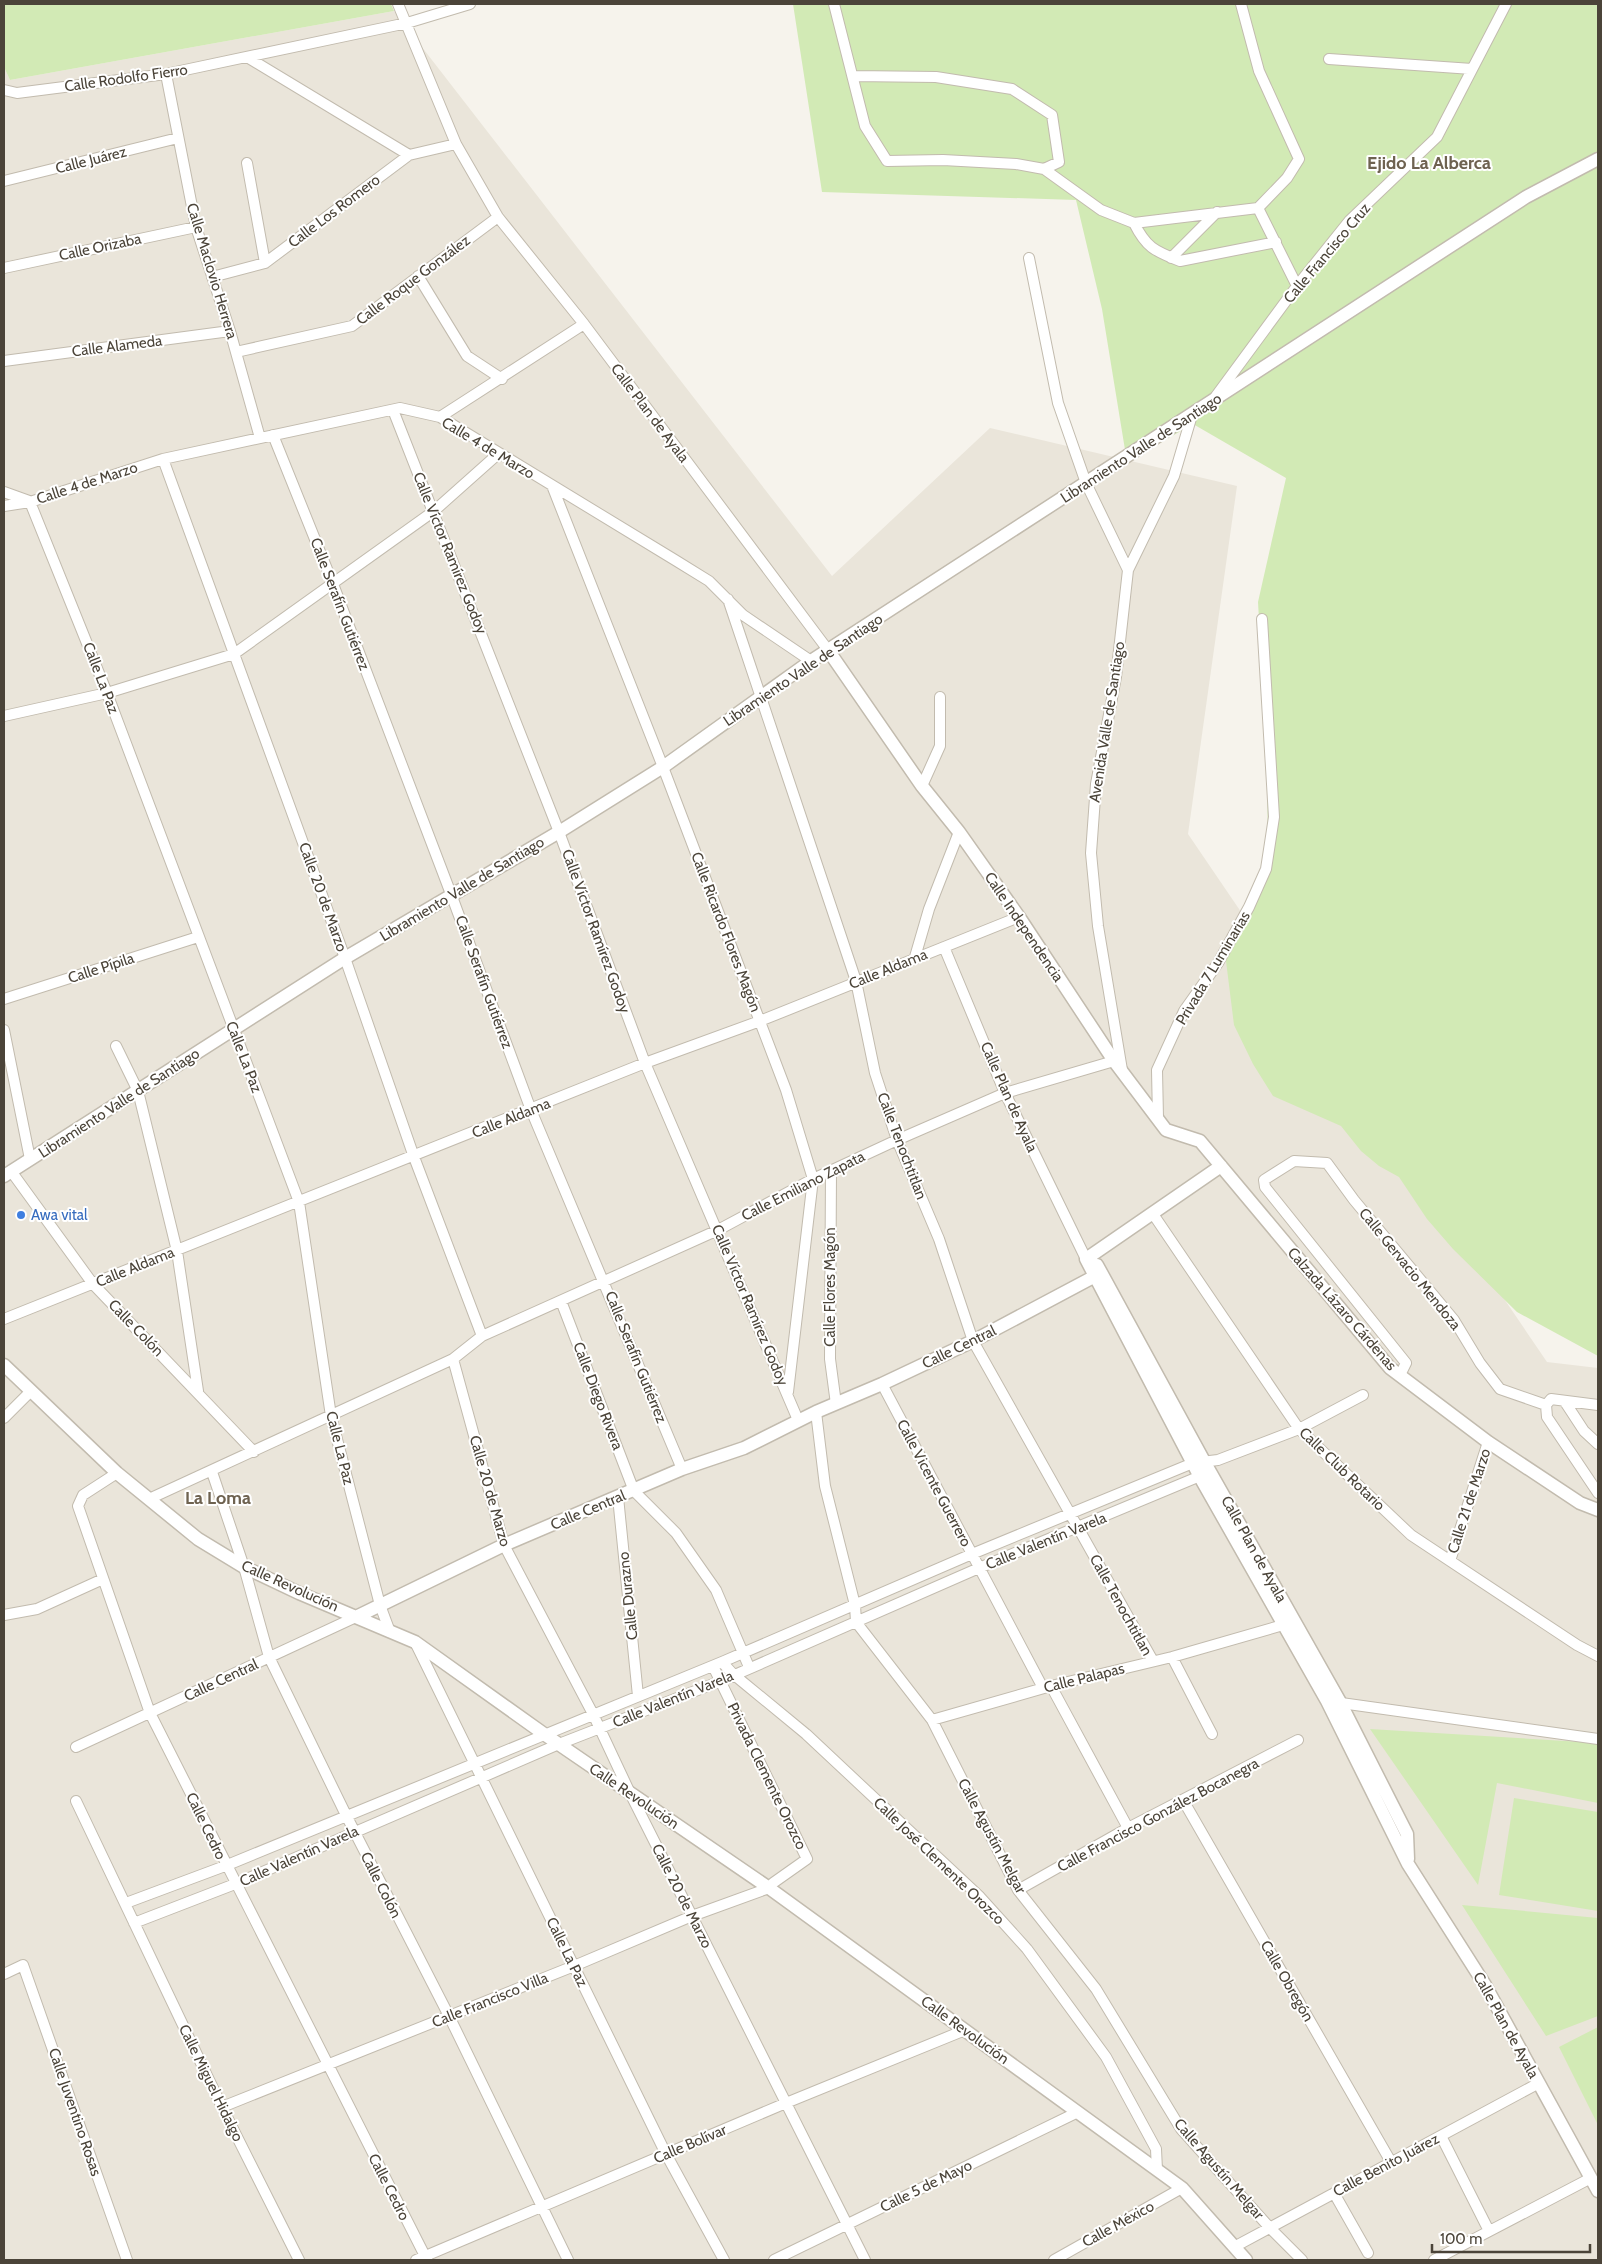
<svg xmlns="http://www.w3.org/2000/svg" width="1602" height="2264" font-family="Cabin,sans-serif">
  <rect width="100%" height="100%" fill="#f6f3ec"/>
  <path fill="#eae5da" d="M394 11 832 576 990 428 1237 486 1188 834 1547 1362 1598 1368V2260H4V67L10 80Z"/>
  <path fill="#d2eab5" d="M4 4H391L394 11 10 80 4 67Z
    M793 4H1598V1356L1517 1312 1453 1249 1427 1219 1399 1177 1379 1166 1361 1151 1341 1126 1273 1096 1253 1064 1234 1025 1224 945 1251 903 1268 855 1267 761 1258 602 1286 478 1193 424 1127 462 1102 309 1076 200 822 192Z
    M1370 1729 1598 1743V1803L1497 1783 1478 1885Z
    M1514 1798 1598 1812V1911L1499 1895Z
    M1462 1905 1598 1918V2016L1546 2036Z
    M1598 2027V2125L1559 2047Z"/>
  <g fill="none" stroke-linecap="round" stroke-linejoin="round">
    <defs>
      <path id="minor" d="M398 4 456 144 498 217 584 324 828 650
        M834 4 865 126 887 161 943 160 1016 164 1044 169 1101 210 1134 223C1146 247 1154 251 1180 261L1276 242
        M1241 4 1259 71 1299 159 1287 178 1258 208 1297 286
        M247 57 409 155
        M1329 59 1472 69
        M166 74 196 227 230 331 260 438
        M853 76 936 77 1012 89 1052 115 1059 162 1044 169
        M4 90 17 93 166 74 407 23 470 4
        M247 163 265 263
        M4 181 178 138
        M1134 223 1258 208
        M1029 258 1058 403 1086 483 1128 570
        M1171 258 1217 212
        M4 268 196 227
        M418 276 467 356 502 379
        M212 277 265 263 409 155 456 144
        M236 352 352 326 498 217
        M4 361 230 331
        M1216 396 1297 286 1350 220 1437 137 1506 4
        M393 410 559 832 645 1063 798 1420
        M440 417 584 324
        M273 435 333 584 451 894 531 1110 682 1469
        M163 459 345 958 414 1157 482 1336
        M553 488 663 767 786 1090 813 1179 788 1392
        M4 492 29 501
        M30 502 107 693 299 1202 331 1416 380 1605 390 1632
        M4 506 30 502 163 459 400 408 440 417 675 560 709 581 743 615 811 661
        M728 599 856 981 875 1073 897 1140 939 1239 973 1341 1153 1661
        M4 716 107 693 234 654 434 511 498 454
        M922 786 940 746V697
        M944 947 1005 1093 1086 1259
        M915 957 929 909 959 832
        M4 999 198 937
        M4 1030 30 1159
        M116 1046 138 1091 177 1251 198 1391
        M1122 1070 1098 926 1091 853 1096 784 1116 677 1128 570 1174 476 1192 415
        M1158 1118 1157 1070 1184 1011 1218 963 1249 907 1266 869 1274 817 1262 619
        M831 1170 830 1359 836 1404
        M11 1171 93 1284 254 1452
        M1153 1214 1299 1429 1411 1535 1577 1645 1598 1656
        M561 1301 634 1491 676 1533 716 1590 749 1667
        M4 1319 645 1063 760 1021 1019 917
        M453 1359 504 1545 593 1714 630 1793 865 2260
        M1400 1375 1406 1363 1265 1187 1264 1180 1294 1161 1327 1163 1354 1200 1454 1320 1480 1363 1500 1389 1546 1405 1551 1399 1598 1405
        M882 1384 1043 1688
        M1565 1402 1584 1431 1598 1444
        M1546 1405 1547 1417 1598 1493
        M816 1412 825 1486 855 1605 856 1622 932 1720 1018 1890 1096 1989 1181 2129 1269 2227 1302 2260
        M4 1418 31 1391
        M212 1472 244 1567 269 1657 346 1815 449 2016 568 2260
        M117 1473 83 1495 78 1506 150 1713 427 2260
        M618 1497 638 1696
        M149 1499 453 1359 482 1336 718 1230 813 1179 897 1140 1005 1093 1114 1061
        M1450 1561 1488 1442
        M4 1615 37 1609 103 1579
        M415 1642 666 2154 724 2260
        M1172 1657 1212 1734
        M722 1662 733 1674 806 1734 980 1897 1027 1949 1106 2057 1156 2149 1157 2170
        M1051 1686 1128 1828
        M1334 1702 1598 1739
        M932 1720 1051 1686 1172 1657 1290 1623
        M76 1747 358 1616
        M1183 1800 1391 2162
        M76 1801 222 2107 299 2260
        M1018 1890 1128 1828 1298 1740
        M126 1903 225 1866 722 1662 972 1554 1193 1463 1218 1460 1299 1429 1363 1395
        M134 1923 235 1884 559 1744 721 1681 979 1568 1205 1474
        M4 1974 23 1965 127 2260
        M222 2107 574 1966 692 1916 769 1888 773 1883 807 1859 713 1666
        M1441 2136 1489 2231
        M1334 2193 1368 2253
        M1234 2247 1539 2083
        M416 2260 786 2103 965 2030
        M774 2260 1078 2112
        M1054 2260 1182 2188
        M1434 2260 1591 2178"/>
      <path id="tertiary" d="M828 650 922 786 959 832 1019 917 1114 1061 1166 1130 1200 1141 1390 1368 1488 1442 1580 1503 1598 1510
        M1221 1166 1086 1259 1200 1477 1327 1701 1408 1864 1485 1985 1598 2191
        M4 1176 345 958 559 832 663 767 811 661 1526 197 1598 159
        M1097 1265 1204 1461 1340 1702 1407 1834 1408 1859
        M4 1365 117 1473 198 1539 244 1567 299 1593 415 1642 544 1734 769 1888 1182 2188 1246 2260
        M358 1616 504 1545 682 1469 744 1448 816 1412 882 1384 973 1341 1101 1273"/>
    </defs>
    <use href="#minor" stroke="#c2bbae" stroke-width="12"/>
    <use href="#tertiary" stroke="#c2bbae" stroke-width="15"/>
    <use href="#minor" stroke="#fff" stroke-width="10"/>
    <use href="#tertiary" stroke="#fff" stroke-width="12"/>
  </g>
  <circle fill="#3f7fe0" stroke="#fff" stroke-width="2" cx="21" cy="1215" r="5"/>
  <g text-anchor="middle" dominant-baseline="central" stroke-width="4" stroke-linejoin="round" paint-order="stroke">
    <g font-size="15" fill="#4b4439" stroke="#fff">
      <text transform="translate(126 78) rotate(-8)">Calle Rodolfo Fierro</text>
      <text transform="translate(91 160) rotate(-14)">Calle Juárez</text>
      <text transform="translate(334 211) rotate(-37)">Calle Los Romero</text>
      <text transform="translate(100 247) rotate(-12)">Calle Orizaba</text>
      <text transform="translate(1327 253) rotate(-50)">Calle Francisco Cruz</text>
      <text transform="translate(212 271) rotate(73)">Calle Maclovio Herrera</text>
      <text transform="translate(413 280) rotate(-37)">Calle Roque González</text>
      <text transform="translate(117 346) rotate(-7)">Calle Alameda</text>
      <text transform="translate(650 413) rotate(53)">Calle Plan de Ayala</text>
      <text transform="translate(488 448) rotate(31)">Calle 4 de Marzo</text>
      <text transform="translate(1141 448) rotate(-33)">Libramiento Valle de Santiago</text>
      <text transform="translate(87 483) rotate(-18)">Calle 4 de Marzo</text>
      <text transform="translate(450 553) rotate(68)">Calle Víctor Ramírez Godoy</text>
      <text transform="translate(340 604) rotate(69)">Calle Serafín Gutiérrez</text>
      <text transform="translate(803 670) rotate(-34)">Libramiento Valle de Santiago</text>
      <text transform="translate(101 678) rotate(69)">Calle La Paz</text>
      <text transform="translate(1107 722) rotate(-81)">Avenida Valle de Santiago</text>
      <text transform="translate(462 889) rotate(-31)">Libramiento Valle de Santiago</text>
      <text transform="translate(323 897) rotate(70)">Calle 20 de Marzo</text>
      <text transform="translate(1024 927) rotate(56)">Calle Independencia</text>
      <text transform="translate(596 931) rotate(70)">Calle Víctor Ramírez Godoy</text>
      <text transform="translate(726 932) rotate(69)">Calle Ricardo Flores Magón</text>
      <text transform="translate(101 968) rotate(-18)">Calle Pípila</text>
      <text transform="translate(1213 968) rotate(-59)">Privada 7 Luminarias</text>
      <text transform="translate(888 969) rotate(-22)">Calle Aldama</text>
      <text transform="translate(484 982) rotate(70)">Calle Serafín Gutiérrez</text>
      <text transform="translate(244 1057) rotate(69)">Calle La Paz</text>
      <text transform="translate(1009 1097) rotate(66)">Calle Plan de Ayala</text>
      <text transform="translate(119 1103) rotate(-33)">Libramiento Valle de Santiago</text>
      <text transform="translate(511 1118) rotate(-22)">Calle Aldama</text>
      <text transform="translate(902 1146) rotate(69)">Calle Tenochtitlan</text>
      <text transform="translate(803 1186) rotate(-27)">Calle Emiliano Zapata</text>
      <text transform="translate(135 1267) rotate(-22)">Calle Aldama</text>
      <text transform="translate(1410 1269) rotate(51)">Calle Gervacio Mendoza</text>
      <text transform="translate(830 1287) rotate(-90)">Calle Flores Magón</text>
      <text transform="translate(750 1305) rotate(67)">Calle Víctor Ramírez Godoy</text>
      <text transform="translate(1342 1309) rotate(49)">Calzada Lázaro Cárdenas</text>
      <text transform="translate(136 1328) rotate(46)">Calle Colón</text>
      <text transform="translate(959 1347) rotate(-26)">Calle Central</text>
      <text transform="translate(636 1357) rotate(68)">Calle Serafín Gutiérrez</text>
      <text transform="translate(598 1396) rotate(69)">Calle Diego Rivera</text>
      <text transform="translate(340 1448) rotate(76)">Calle La Paz</text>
      <text transform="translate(1342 1469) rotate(44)">Calle Club Rotario</text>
      <text transform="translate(934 1483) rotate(62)">Calle Vicente Guerrero</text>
      <text transform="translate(490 1491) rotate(74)">Calle 20 de Marzo</text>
      <text transform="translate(1469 1501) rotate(-72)">Calle 21 de Marzo</text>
      <text transform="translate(588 1510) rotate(-23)">Calle Central</text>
      <text transform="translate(1046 1541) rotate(-22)">Calle Valentín Varela</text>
      <text transform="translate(1254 1549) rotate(61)">Calle Plan de Ayala</text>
      <text transform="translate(290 1586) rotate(24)">Calle Revolución</text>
      <text transform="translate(628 1596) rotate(-96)">Calle Durazno</text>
      <text transform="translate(1121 1605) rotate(61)">Calle Tenochtitlan</text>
      <text transform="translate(1084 1678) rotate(-14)">Calle Palapas</text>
      <text transform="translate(221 1680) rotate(-25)">Calle Central</text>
      <text transform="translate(673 1699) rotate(-22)">Calle Valentín Varela</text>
      <text transform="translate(767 1776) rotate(64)">Privada Clemente Orozco</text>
      <text transform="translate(634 1796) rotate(34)">Calle Revolución</text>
      <text transform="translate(1158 1815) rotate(-28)">Calle Francisco González Bocanegra</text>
      <text transform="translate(206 1826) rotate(64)">Calle Cedro</text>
      <text transform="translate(992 1836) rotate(62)">Calle Agustín Melgar</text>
      <text transform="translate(299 1856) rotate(-24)">Calle Valentín Varela</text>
      <text transform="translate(939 1861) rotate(44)">Calle José Clemente Orozco</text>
      <text transform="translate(381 1885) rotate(63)">Calle Colón</text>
      <text transform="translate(682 1896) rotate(63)">Calle 20 de Marzo</text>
      <text transform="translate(567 1952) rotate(64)">Calle La Paz</text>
      <text transform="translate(1287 1981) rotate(60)">Calle Obregón</text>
      <text transform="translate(490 2000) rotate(-22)">Calle Francisco Villa</text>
      <text transform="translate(1506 2025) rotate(61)">Calle Plan de Ayala</text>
      <text transform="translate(965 2030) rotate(36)">Calle Revolución</text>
      <text transform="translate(211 2083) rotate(64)">Calle Miguel Hidalgo</text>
      <text transform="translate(75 2112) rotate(71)">Calle Juventino Rosas</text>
      <text transform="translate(690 2144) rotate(-23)">Calle Bolívar</text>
      <text transform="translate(1386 2165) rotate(-28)">Calle Benito Juárez</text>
      <text transform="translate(1219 2169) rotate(49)">Calle Agustín Melgar</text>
      <text transform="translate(926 2186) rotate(-26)">Calle 5 de Mayo</text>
      <text transform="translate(389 2187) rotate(63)">Calle Cedro</text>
      <text transform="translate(1118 2224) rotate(-29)">Calle México</text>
    </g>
    <g font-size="15" fill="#366cbe" stroke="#fff" text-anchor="start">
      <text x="31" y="1215">Awa vital</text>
    </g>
    <g font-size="18" font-weight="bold" fill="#6e6250" stroke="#fff">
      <text x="1429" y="163">Ejido La Alberca</text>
      <text x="218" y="1498">La Loma</text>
    </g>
  </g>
  <rect width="1602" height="2264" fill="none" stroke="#4b4439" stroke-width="10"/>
  <path d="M1432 2244v8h158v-8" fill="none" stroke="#4b4439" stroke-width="2.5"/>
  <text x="1440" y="2244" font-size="15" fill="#4b4439" stroke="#ffffff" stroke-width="4" paint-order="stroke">100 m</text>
</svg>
